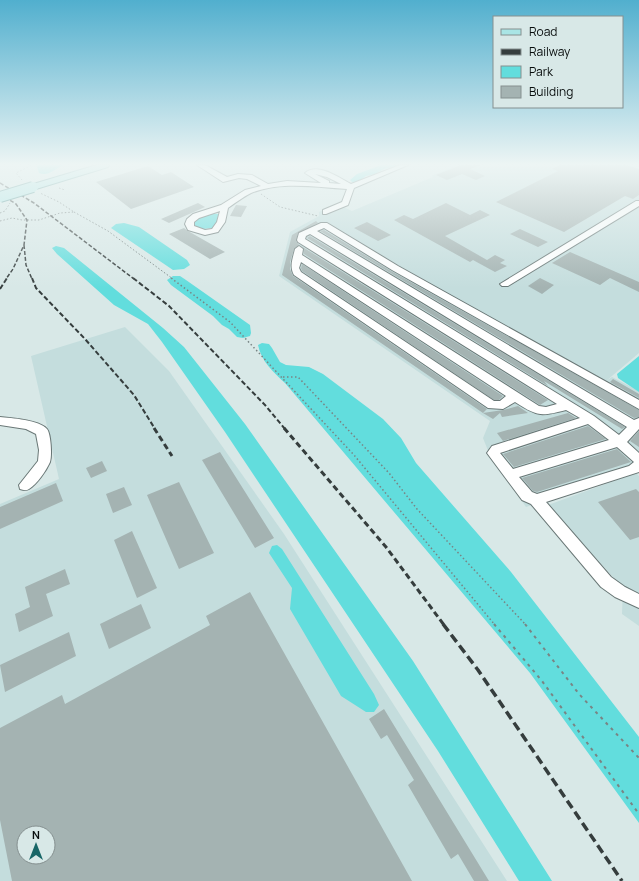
<svg xmlns="http://www.w3.org/2000/svg" width="639" height="881" font-family="Manrope,sans-serif">
  <rect width="100%" height="100%" fill="#d8e8e7"/>
  <path fill="#c4dddd" fill-rule="evenodd" d="M457 165H628L639 169V353L606 381 612 377 639 391V459L631 473 526 507 489 453 483 438 490 421 279 276 290 232 319 216V212L337 204 352 211 433 177 431 176Z
    M125 327 169 371 284 534 507 881H0V504L59 479 31 356ZM24 833H48V857H24Z
    M636 473 639 476V626L622 614 623 588 548 505Z"/>
  <path fill="#62dddd" d="M39 165H64C55 168 49 177 39 173L37 166Z
    M381 165H399L384 169 375 174 366 176 358 182H352L350 180 357 174Z
    M210 213 218 214 221 217 213 228 202 229 193 225V223L200 217Z
    M124 223 139 227 187 260 190 265 184 269 173 270 111 228 116 224Z
    M56 246 64 248 163 328 184 347 245 424 413 661 552 881H519L438 751 225 432 162 342 148 324 114 305 57 254 52 248Z
    M173 276H180L186 280 250 325 251 333 250 336 243 338 237 337 229 329 222 325 213 316 171 285 167 280Z
    M262 343 269 344 272 348 280 362 286 365 309 367 323 374 383 419 401 438 416 463 511 572 639 737V823L530 673 285 383C274 373 261 361 258 345Z
    M639 356V392L618 378 617 374Z
    M277 545 282 549 374 694 379 705 374 712H366L341 696 290 609 292 588 269 553 272 546Z"/>
  <path fill="#a4b3b2" fill-rule="evenodd" d="M461 165H481L470 169 485 176 476 180 462 174 447 180 436 175Z
    M560 165H626L639 169V195L633 199 625 196 564 232 496 202 558 171 552 169Z
    M148 166 162 175 171 172 194 187 131 209 96 182Z
    M198 203 205 207 169 223 161 219Z
    M446 203 470 215 480 210 490 215 445 236 487 260 495 255 505 260 500 263 507 266 495 272 473 260 470 262 394 220 404 215 413 219Z
    M236 205 247 206 241 217 230 216Z
    M316 221 318 223 298 233 296 241 299 245 294 249 290 262V269L293 276 487 409 483 413 282 275 292 235Z
    M367 222 391 235 378 241 354 228Z
    M184 228 188 231 225 252 210 259 169 234Z
    M520 229 548 242 538 247 510 234Z
    M324 230 391 271 639 410V417L634 418 320 231Z
    M310 236 625 427 622 429 544 381 548 386 307 238Z
    M301 246 548 400 540 405 304 254V249Z
    M570 252 639 282V292L610 278 600 285 552 263Z
    M302 264 503 396 499 400H494L302 271 301 268Z
    M540 278 554 285 542 294 528 286Z
    M613 379 639 394V398L610 382Z
    M518 406 528 413 502 417 500 413 493 419 483 413 503 410Z
    M568 413 576 418 503 441 497 433Z
    M588 426 606 439 514 467 503 454Z
    M639 431V447L630 441Z
    M617 449 631 462 537 492 533 491 522 478Z
    M220 452 274 538 255 548 202 460Z
    M102 461 107 471 91 478 86 468Z
    M179 482 214 553 179 569 147 495Z
    M56 483 63 501 0 529V507Z
    M124 487 132 505 113 513 106 494Z
    M636 489 639 492V537L630 540 598 502Z
    M132 531 157 588 137 598 114 540Z
    M65 569 70 584 46 594 53 616 19 632 15 614 30 607 25 587Z
    M250 592 412 881H12L0 820V728L62 695 65 704 210 625 206 616ZM24 833H48V857H24Z
    M141 604 151 628 109 649 100 624Z
    M69 632 76 656 5 692 0 665Z
    M384 709 489 881H474L458 854 451 859 408 785 414 780 387 735 381 739 369 719Z"/>
  <g fill="none" stroke-linecap="round" stroke-linejoin="round">
    <defs>
      <path id="minor" d="M197 165H205L227 177 238 174 252 175 268 184 287 181 321 183 305 173C318 162 339 178 351 184L400 165H408L354 188 348 205 326 214H323V210L342 202 347 189C315 187 281 181 251 193 243 197 235 203 228 208L225 222 218 232 205 235 188 230 185 224 187 219 193 214 221 205 245 190 261 186 247 179 239 178 223 182ZM315 174 327 177 341 184 329 183V181ZM220 211 217 222 212 229 205 230 194 226V222L199 218Z
        M636 201H639V206L508 286H502L500 284Z
        M321 223H327L398 266 639 400V409L392 270 324 228 317 231 634 420 639 418V429L627 442 639 453V472L546 502 611 577 625 587 639 594V608L615 597 601 587 531 504 522 500 487 453 492 446 580 418 566 410C540 417 537 416 515 402L503 409 488 408 294 275C289 266 293 258 295 249L299 246 303 249 302 255 539 406 546 407 557 404 298 242 297 240 299 233ZM310 234 627 427 619 435 594 416 305 239 306 236ZM301 262 506 396 500 401H494L301 272 299 268ZM588 424 609 440 513 469 500 453ZM617 447 634 462 629 466 537 494 532 492 519 477Z
        M0 417C11 418 40 420 47 429 51 434 52 456 50 462 46 471 37 484 29 489 26 491 23 490 20 489L19 485 38 461 39 450 36 434 26 429 0 425Z"/>
      <path id="major" d="M97 165H109L108 167 36 189 33 190 28 187 30 185Z"/>
    </defs>
    <use href="#minor" stroke="#697776" stroke-width="2"/>
    <use href="#major" stroke="#4b8e8e" stroke-width="2"/>
    <path stroke="#798484" stroke-width="1" stroke-dasharray="1.5 2" stroke-linecap="butt" d="M22 180 16 173 32 165
      M59 188 65 190
      M261 194 280 207 318 216
      M74 212 108 231 173 279
      M0 213 5 211 10 203
      M0 221 12 218 22 220H39L60 213 74 212 59 202 40 193"/>
    <path stroke="#798484" stroke-width="1.5" stroke-dasharray="1.5 2.5" stroke-linecap="butt" d="M171 278 230 322 354 455 495 625
      M283 377H298L389 473 417 509 526 625"/>
    <path stroke="#798484" stroke-width="2" stroke-dasharray="3 4.5" stroke-linecap="butt" d="M494 624 542 681 639 814
      M525 624 579 694 639 758"/>
    <use href="#minor" fill="#fff" fill-rule="evenodd"/>
    <use href="#major" fill="#a9e5e5" fill-rule="evenodd"/>
    <path stroke="#353d3d" stroke-width="1.5" stroke-dasharray="4 2" stroke-linecap="butt" d="M0 183 34 203 134 279
      M0 194 16 204 27 220 24 245 13 269 6 279
      M24 245 26 265 32 279"/>
    <path stroke="#353d3d" stroke-width="2" stroke-dasharray="5 2.5" stroke-linecap="butt" d="M32 278 36 288 85 339 134 395 155 429
      M133 278 169 306 265 405 285 429
      M0 289 7 278"/>
    <path stroke="#353d3d" stroke-width="3" stroke-dasharray="6 3.5" stroke-linecap="butt" d="M154 428 172 456
      M284 428 386 547 444 625"/>
    <path stroke="#353d3d" stroke-width="3.5" stroke-dasharray="9 4.5" stroke-linecap="butt" d="M443 624 478 670 622 881"/>
    <defs>
      <path id="major-bridge" d="M0 197 33 187"/>
    </defs>
    <use href="#major-bridge" stroke="#4b8e8e" stroke-width="12" stroke-linecap="butt"/>
    <use href="#major-bridge" stroke="#a9e5e5" stroke-width="10"/>
  </g>
  <linearGradient id="sky" x2="0" y2="1"><stop stop-color="#51afce"/><stop offset="0.57" stop-color="#edf5f4"/><stop offset="1" stop-color="#edf5f4" stop-opacity="0"/></linearGradient>
  <rect width="639" height="288" fill="url(#sky)"/>
  <rect x="493" y="16" width="130" height="92" fill="#d8e8e7" stroke="#859090"/>
  <rect x="501" y="29" width="20" height="6" fill="#a9e5e5" stroke="#859090"/>
  <text x="529" y="36" font-size="12" fill="#080d0d">Road</text>
  <rect x="501" y="49" width="20" height="6" fill="#353d3d" stroke="#859090"/>
  <text x="529" y="56" font-size="12" fill="#080d0d">Railway</text>
  <rect x="501" y="66" width="20" height="12" fill="#62dddd" stroke="#859090"/>
  <text x="529" y="76" font-size="12" fill="#080d0d">Park</text>
  <rect x="501" y="86" width="20" height="12" fill="#a4b3b2" stroke="#859090"/>
  <text x="529" y="96" font-size="12" fill="#080d0d">Building</text>
  <g transform="translate(36 845)"><circle r="19" fill="#d8e8e7" stroke="#859090"/>
  <path d="M0-3L7 15L0 10L-7 15Z" fill="#186667"/>
  <text y="-6" font-size="11" font-weight="bold" text-anchor="middle" fill="#080d0d">N</text>
  </g>
</svg>
